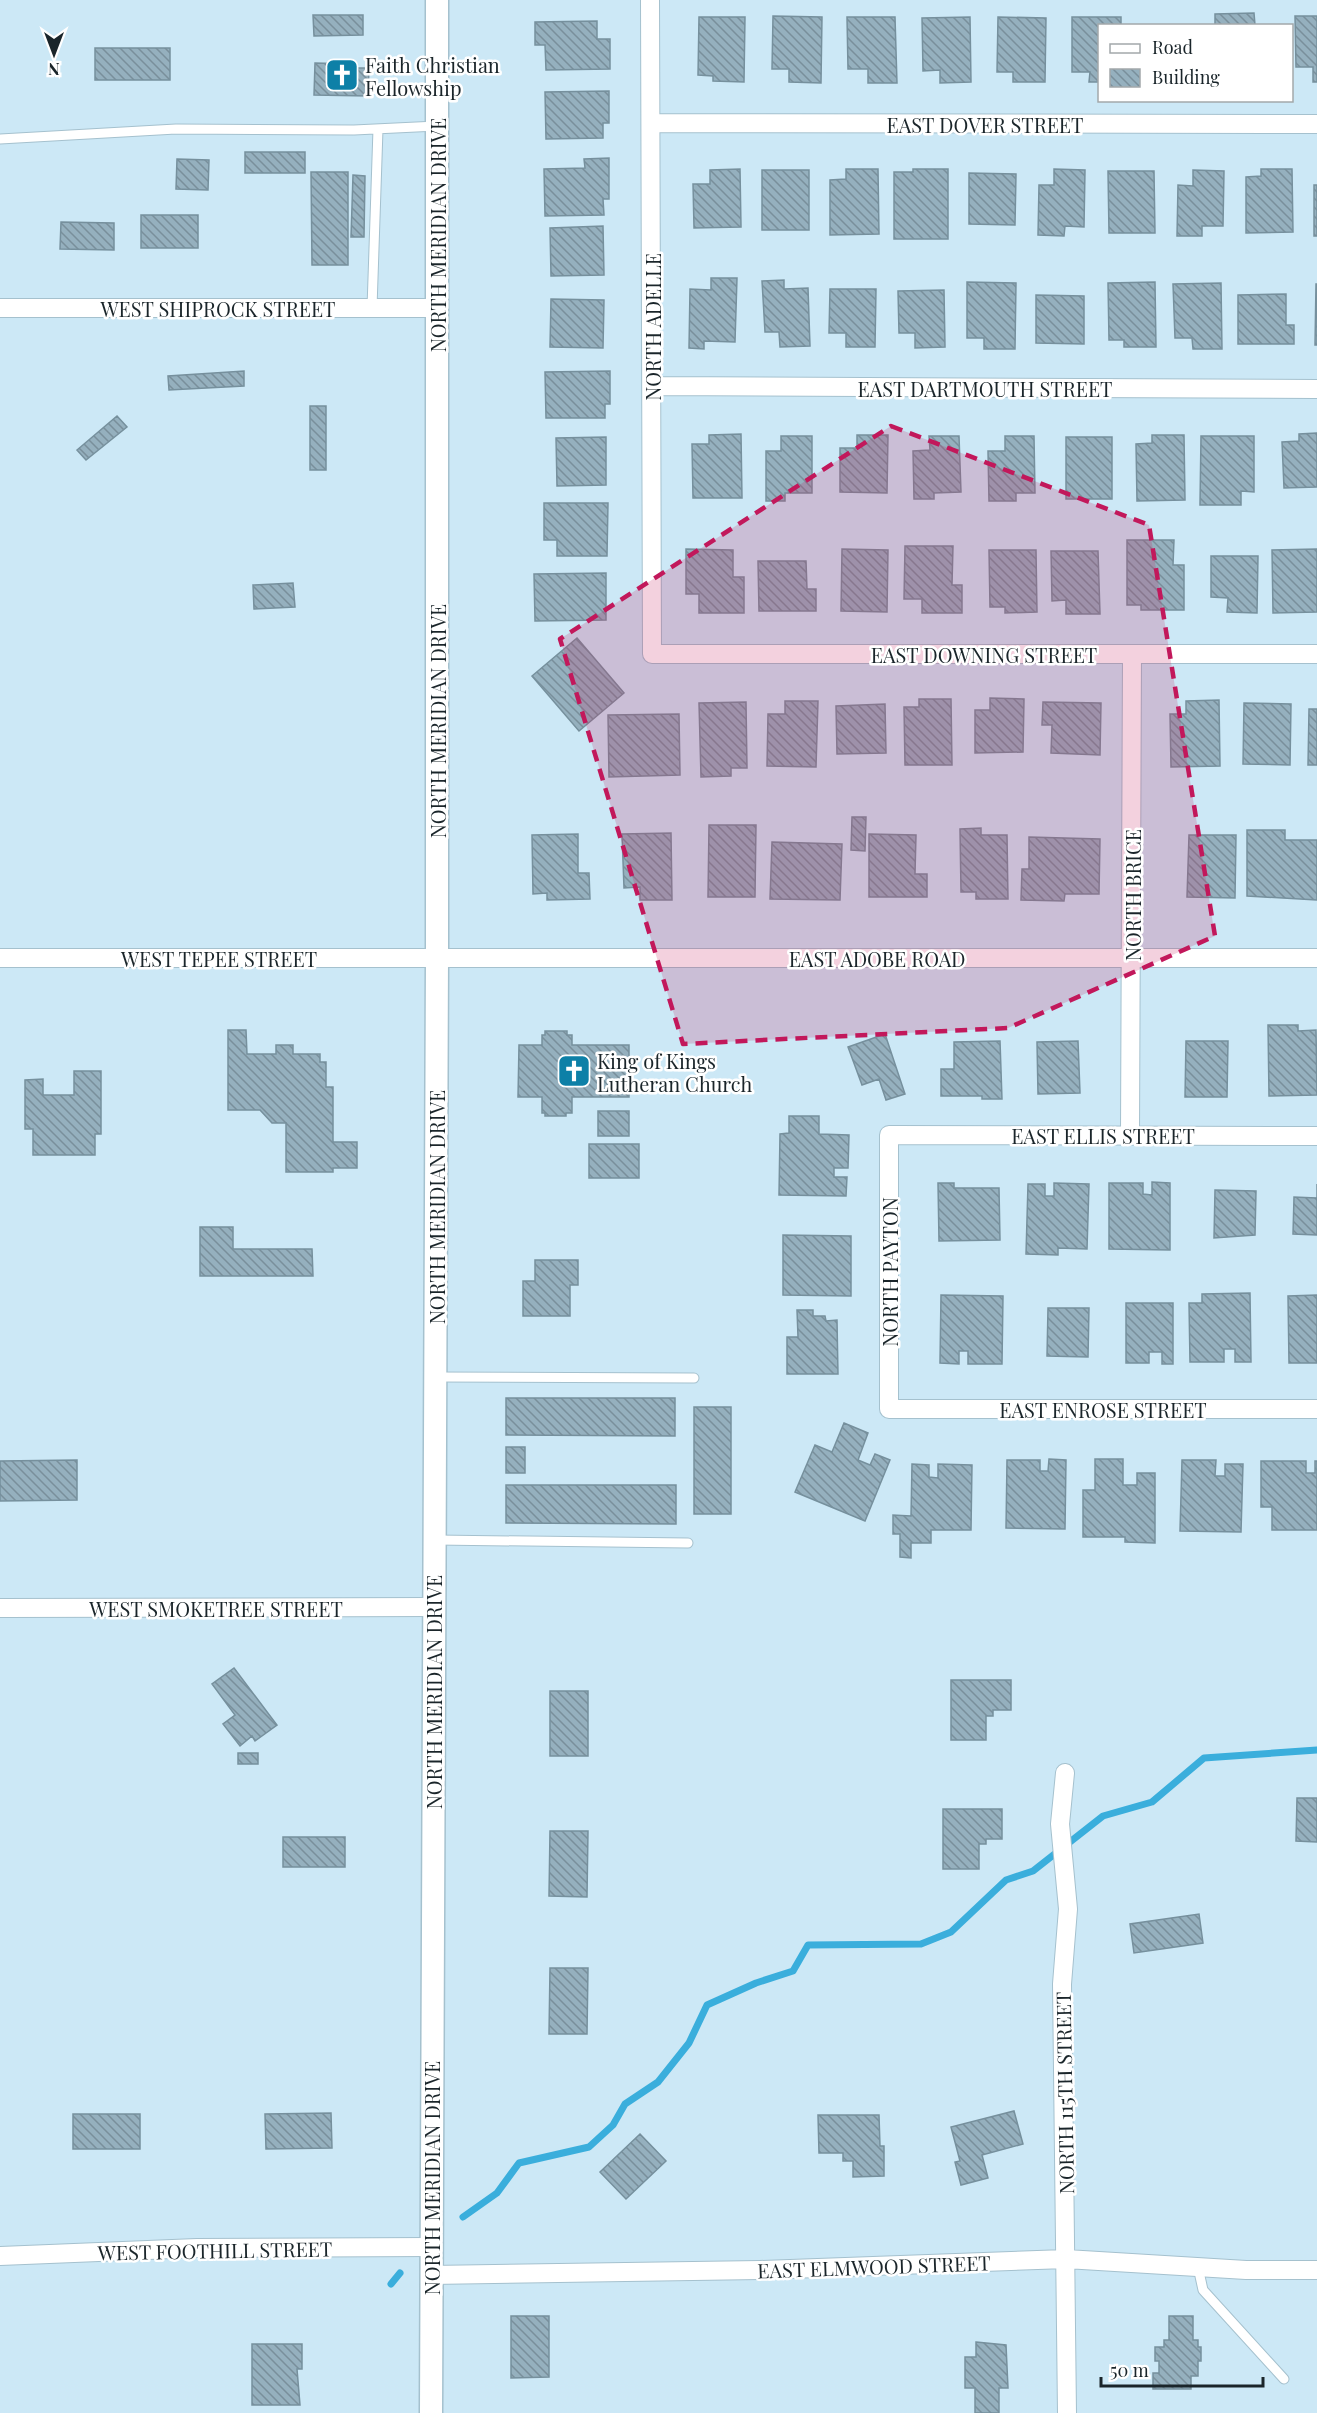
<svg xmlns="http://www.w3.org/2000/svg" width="1317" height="2413" font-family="'Playfair Display',serif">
  <defs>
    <pattern id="building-back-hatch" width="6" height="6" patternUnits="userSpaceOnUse" patternTransform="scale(1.5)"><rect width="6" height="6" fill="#95b0be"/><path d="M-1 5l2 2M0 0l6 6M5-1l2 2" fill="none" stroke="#798f9b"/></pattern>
  </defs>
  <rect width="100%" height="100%" fill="#cce8f6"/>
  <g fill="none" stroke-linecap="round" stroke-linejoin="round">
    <path stroke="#3aaedc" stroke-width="7" d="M463 2217 497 2193 519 2163 589 2147 613 2125 625 2104 658 2082 689 2043 707 2005 756 1983 793 1971 808 1945 921 1944 951 1932 1006 1880 1033 1871 1103 1816 1152 1802 1204 1758 1317 1750
      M391 2284 400 2273"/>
  </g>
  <path fill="url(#building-back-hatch)" stroke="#76909d" stroke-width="1.5" d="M1254 13 1255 25 1269 26H1215V14Z
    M313 15H363V35L314 36Z
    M773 16 822 17 821 83 789 82V69H772Z
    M1295 16H1317V82H1313V67H1296Z
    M699 17H745L744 82 713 81V76L698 75Z
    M847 17H895L897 83H868V69H848Z
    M970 17 971 82 940 83V70L923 71 922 18Z
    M998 17 1046 18 1045 82H1013V72H997Z
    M1072 17H1121V26H1100V82H1089L1090 72H1072Z
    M597 21V39H610V69L546 70 545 45H535V22Z
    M95 48H170V80H95Z
    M315 63 351 64V68H369L368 96 314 95Z
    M609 91V123H603V138L546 139 545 92Z
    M245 152H305V173H245Z
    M609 158V199H603L604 215 545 216 544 169 585 168 584 159Z
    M177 159 209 160 208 190 176 189Z
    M740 169 741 227 694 228 693 184H710V170Z
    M846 169H878L879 234 830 235V180L846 179Z
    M913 169H948V239H894V172H913Z
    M1054 169 1085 170 1084 227 1065 226 1064 236 1038 235 1039 185H1054Z
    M1261 169H1292L1293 232 1246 233V177L1261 176Z
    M762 170H809V230H762Z
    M1193 170 1224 171 1223 226H1202V236H1177L1178 185 1193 186Z
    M1108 171H1154L1155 233H1109Z
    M311 172H348V265H312Z
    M969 173 1016 174 1015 225 969 224Z
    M353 175 365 176 364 237H351Z
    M1314 185H1317V236H1314Z
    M141 215H198V248H141Z
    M61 222 114 223V250L60 249Z
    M603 226 604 275 551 276 550 228Z
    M711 278H737L735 342 704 341V349L689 348 690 289 711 290Z
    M784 280V289L808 288 810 346 780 347 779 332H765L762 281Z
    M967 282 1016 283 1015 349H984V338H967Z
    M1155 282 1156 347H1124V340H1109L1108 283Z
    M1221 283 1222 349H1193L1192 338H1175L1173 284Z
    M1316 284H1317V345H1315Z
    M830 289H876L875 347H846V333H829Z
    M944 290 945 347 915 348V333H899L898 291Z
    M1286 294V325H1294V344H1238V295Z
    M1036 295 1084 296V344L1036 343Z
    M551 299 604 300 603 348 550 347Z
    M244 371V386L169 390 168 376Z
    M610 371V404H605V418H546L545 372Z
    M310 406H326V470H310Z
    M117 416 127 427 86 460 77 450Z
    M1317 433V487L1284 488 1282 442 1299 441V434Z
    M741 434 742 498H693L692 444H709V435Z
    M857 435H888L887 493 840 492V448H857Z
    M1152 435H1184L1185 500 1137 501 1136 444 1152 443Z
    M781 436H812V493H785V501H766V451H781Z
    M929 436H959L961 492 934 493V499H914L913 451 930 450Z
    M1005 436H1034L1035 493H1016V501H989L988 451H1005Z
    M1201 436H1254V492L1241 491V505H1200Z
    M606 437V485L557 486 556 438Z
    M1066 437H1112V499H1066Z
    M544 503H608L607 556H557V540H544Z
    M1127 540H1174L1173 565H1184V610H1141V605H1127Z
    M905 546H953L952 585H962V613H922V599H904Z
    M686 549 733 550V577H744V613H699V594H686Z
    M842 549 888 550 887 612 841 611Z
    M1317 549V612L1273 613 1272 550Z
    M989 550H1036L1037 612 1005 613V607H990Z
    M1051 551H1098L1100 614H1066V600L1052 601Z
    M1211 556H1258L1257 613 1227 612 1228 598 1211 597Z
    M758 561H806L807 589H816V611H759Z
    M606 573V620L535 621 534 574Z
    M293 583 295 607 254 609 253 585Z
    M577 638 624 693 579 731 532 676Z
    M990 698 1024 699 1023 752 975 753V710H990Z
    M919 699H951L952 765H905L904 707H919Z
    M1219 700 1220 766 1171 767 1170 714H1186V701Z
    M785 701H818L816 767 767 766 768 714H785Z
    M746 702 747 768H731V776L701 777 699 703Z
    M1043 702 1101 703 1100 755 1051 753 1052 725H1042Z
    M1244 703 1291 704 1290 765 1243 764Z
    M885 704 886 753 837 754 836 706Z
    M1309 709H1317V765H1308Z
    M679 714 680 775 609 777 608 715Z
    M852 817H866L865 851 851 850Z
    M709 825H756L755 897H708Z
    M981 828V835H1007L1008 899H976V892H961L960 829Z
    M1247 830H1285V840H1317V900L1247 896Z
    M671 833 672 900H640V887L624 888 622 834Z
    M578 834V873H589L590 899 547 900V893L533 894 532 835Z
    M869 834 916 835 915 874H927V897H869Z
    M1189 835H1236L1235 898 1187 897Z
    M1029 837 1100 839 1099 894H1065L1064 901 1021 900 1022 869H1029Z
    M772 842 842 844 840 900 770 899Z
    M1268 1025H1298V1031L1316 1030 1317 1095 1269 1096Z
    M228 1030H246L247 1054H276V1045H293V1054H320V1062H326V1087H333V1142H357V1168H333V1172H286V1123H272L260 1110H228Z
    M545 1031H567V1035H572V1045H629V1097H572V1113H566V1116H545V1113H542V1097H518L519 1045H542V1035H545Z
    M885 1034 905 1094 886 1100 879 1079 862 1085 848 1047Z
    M1000 1041 1002 1099H982V1096H941V1069H954V1042Z
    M1078 1041 1080 1093 1038 1094 1037 1042Z
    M1186 1041H1228L1227 1097H1185Z
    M74 1071H101V1134H95V1155H33V1129H25V1080L43 1079V1095H74Z
    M598 1111H629V1136H598Z
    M789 1116H819V1134L849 1135 848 1168H834V1177H847L846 1196 779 1195 780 1134 789 1133Z
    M589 1144H639V1178H589Z
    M1152 1182 1170 1183V1250L1109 1249V1183H1143V1194L1152 1195Z
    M938 1183H954V1188H999L1000 1240 939 1241Z
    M1054 1183 1089 1184 1087 1249 1058 1248V1255L1026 1254 1028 1184H1045V1196H1054Z
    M1317 1184V1235L1293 1234 1294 1197 1317 1198Z
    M1215 1190 1256 1191 1255 1235 1214 1238Z
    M200 1227H233V1249H312L313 1276H200Z
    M783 1235 851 1236V1296L783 1295Z
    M535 1260H578V1285H570V1316H523V1281H535Z
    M1250 1293 1251 1362H1235V1349H1224V1362H1190L1189 1303H1202V1294Z
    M941 1295 1003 1296 1002 1364H968V1351H959V1364L940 1363Z
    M1317 1295V1363H1289L1288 1296Z
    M1126 1303H1173V1364H1162V1352H1149V1363H1126Z
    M1048 1308H1089L1088 1357 1047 1356Z
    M797 1310H813V1316H825L826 1321 837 1320 838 1374H787V1337H798Z
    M506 1398H675V1436L506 1435Z
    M694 1407H731V1514H694Z
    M844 1423 868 1433 858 1460 870 1465 875 1454 890 1460 865 1521 795 1492 815 1445 832 1452Z
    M506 1447H525V1473H506Z
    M1049 1459 1066 1460 1065 1529 1006 1528 1007 1460H1040V1471H1048Z
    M1095 1459H1123V1485H1137V1473H1155V1543L1125 1542V1537H1083V1490H1095Z
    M77 1460V1500L0 1501V1461Z
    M1182 1460H1216L1215 1476H1225V1464H1243L1241 1532 1180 1531Z
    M1261 1461H1306V1473H1315V1461H1317V1530H1272V1507H1261Z
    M912 1464 929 1465V1477L938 1478V1464L972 1465 971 1530H931V1543H911V1558L900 1557V1534H893V1515L911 1516Z
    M506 1485H676V1524L506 1523Z
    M234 1668 277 1725 255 1741 252 1736 240 1746 223 1724 235 1715 212 1684Z
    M951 1680H1011V1710H993V1716H986V1740H951Z
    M550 1691H588V1756H550Z
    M238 1753H258V1764H238Z
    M1297 1798H1317V1842L1296 1841Z
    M943 1809H1002V1839H986V1844H979V1869H943Z
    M550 1831H588L587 1897 549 1896Z
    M283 1837H345V1867H283Z
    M1199 1914 1203 1943 1134 1953 1130 1924Z
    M550 1968H588L587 2034H549Z
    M1014 2111 1023 2144 982 2155 988 2178 961 2185 955 2162 960 2161 951 2127Z
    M331 2113 332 2148 266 2149 265 2114Z
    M73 2114H140V2149H73Z
    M818 2115H879L880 2146H884V2176L853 2177V2161H843V2153H819Z
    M640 2134 666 2161 626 2199 600 2172Z
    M511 2316H549V2377L511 2378Z
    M1169 2316H1193V2340H1198V2347H1201V2361H1198V2376H1191V2389H1153V2373H1159V2361H1155V2347H1164V2340H1169Z
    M976 2342 1006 2345 1008 2388H999V2413H975V2388H965V2357H976Z
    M252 2344H302V2369H297L300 2405H252Z"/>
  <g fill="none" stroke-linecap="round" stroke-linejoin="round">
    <defs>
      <path id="service" d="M0 139 176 129 354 130 437 126
        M372 308 378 129
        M435 1377 694 1378
        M436 1540 688 1543
        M1198 2267 1203 2290 1284 2379"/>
      <path id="minor" d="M650 0 652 654H1317
        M652 123 1317 124
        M0 308H437
        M652 386 1317 389
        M0 958H1317
        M1130 1135 1132 654
        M1317 1136 889 1135V1409H1317
        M0 1608 433 1607
        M1065 1773 1060 1824 1068 1909 1062 1984 1067 2413
        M0 2256 197 2248 431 2247
        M431 2275 760 2270 1066 2259 1246 2270H1317"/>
      <path id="tertiary" d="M431 2413 437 957V0"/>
    </defs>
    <use href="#service" stroke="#a5c1ce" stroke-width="11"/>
    <use href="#minor" stroke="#a5c1ce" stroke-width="20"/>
    <use href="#tertiary" stroke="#a5c1ce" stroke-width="25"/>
    <use href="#service" stroke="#fff" stroke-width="9"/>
    <use href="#minor" stroke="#fff" stroke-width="18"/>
    <use href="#tertiary" stroke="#fff" stroke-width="22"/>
  </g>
  <path fill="#c2185b" fill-opacity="0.2" stroke="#c2185b" stroke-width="4.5" stroke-dasharray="12 8" stroke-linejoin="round" d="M891 426 1149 525 1215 936 1008 1028 683 1044 560 639Z"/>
  <defs>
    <symbol id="church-square" viewBox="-11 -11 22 22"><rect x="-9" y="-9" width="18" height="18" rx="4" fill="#0d80a7" stroke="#fff"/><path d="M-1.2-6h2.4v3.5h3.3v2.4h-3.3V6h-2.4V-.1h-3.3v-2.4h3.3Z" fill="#fff"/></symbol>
  </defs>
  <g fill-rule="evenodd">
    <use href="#church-square" x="323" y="56" width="38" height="38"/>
    <use href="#church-square" x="555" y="1052" width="38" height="38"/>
  </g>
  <g text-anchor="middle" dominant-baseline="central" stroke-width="5" stroke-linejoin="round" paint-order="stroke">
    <g font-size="20" fill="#1a252a" stroke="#fff" text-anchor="start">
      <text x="365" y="64">Faith Christian<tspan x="365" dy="23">Fellowship</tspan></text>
      <text x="597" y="1060">King of Kings<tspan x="597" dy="23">Lutheran Church</tspan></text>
    </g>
    <g font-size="20" fill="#1a252a" stroke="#fff">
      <text x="985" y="124">EAST DOVER STREET</text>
      <text transform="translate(437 235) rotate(-90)">NORTH MERIDIAN DRIVE</text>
      <text x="218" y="308">WEST SHIPROCK STREET</text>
      <text transform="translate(652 327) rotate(-90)">NORTH ADELLE</text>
      <text x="985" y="388">EAST DARTMOUTH STREET</text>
      <text x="984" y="654">EAST DOWNING STREET</text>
      <text transform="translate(437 721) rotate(-90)">NORTH MERIDIAN DRIVE</text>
      <text transform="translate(1132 895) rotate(-90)">NORTH BRICE</text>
      <text x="219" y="958">WEST TEPEE STREET</text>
      <text x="877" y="958">EAST ADOBE ROAD</text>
      <text x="1103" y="1135">EAST ELLIS STREET</text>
      <text transform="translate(436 1207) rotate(-90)">NORTH MERIDIAN DRIVE</text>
      <text transform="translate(889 1272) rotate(-90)">NORTH PAYTON</text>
      <text x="1103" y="1409">EAST ENROSE STREET</text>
      <text x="216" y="1608">WEST SMOKETREE STREET</text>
      <text transform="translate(433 1692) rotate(-90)">NORTH MERIDIAN DRIVE</text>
      <text transform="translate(1064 2093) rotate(-91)">NORTH 115TH STREET</text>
      <text transform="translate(431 2178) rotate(-90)">NORTH MERIDIAN DRIVE</text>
      <text transform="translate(215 2250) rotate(-1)">WEST FOOTHILL STREET</text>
      <text transform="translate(874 2266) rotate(-2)">EAST ELMWOOD STREET</text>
    </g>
  </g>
  <rect x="1098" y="24" width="195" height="78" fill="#ffffff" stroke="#a3a8aa" stroke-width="1.5"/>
  <rect x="1110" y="44" width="30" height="9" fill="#ffffff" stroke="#a3a8aa" stroke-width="1.5"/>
  <text x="1152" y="54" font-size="18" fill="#1a252a">Road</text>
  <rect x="1110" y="69" width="30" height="18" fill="url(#building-back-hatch)" stroke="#a3a8aa" stroke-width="1.5"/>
  <text x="1152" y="84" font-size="18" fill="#1a252a">Building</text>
  <g transform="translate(54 54) rotate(180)" stroke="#ffffff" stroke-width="4.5" paint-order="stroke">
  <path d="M0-4.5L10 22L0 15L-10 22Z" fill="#1a252a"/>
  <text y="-9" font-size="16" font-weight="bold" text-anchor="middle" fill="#1a252a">N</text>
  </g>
  <path d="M1101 2377v9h162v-9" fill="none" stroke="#1a252a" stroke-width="3"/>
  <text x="1110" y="2377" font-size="18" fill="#1a252a" stroke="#ffffff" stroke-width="4.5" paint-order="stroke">50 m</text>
</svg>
